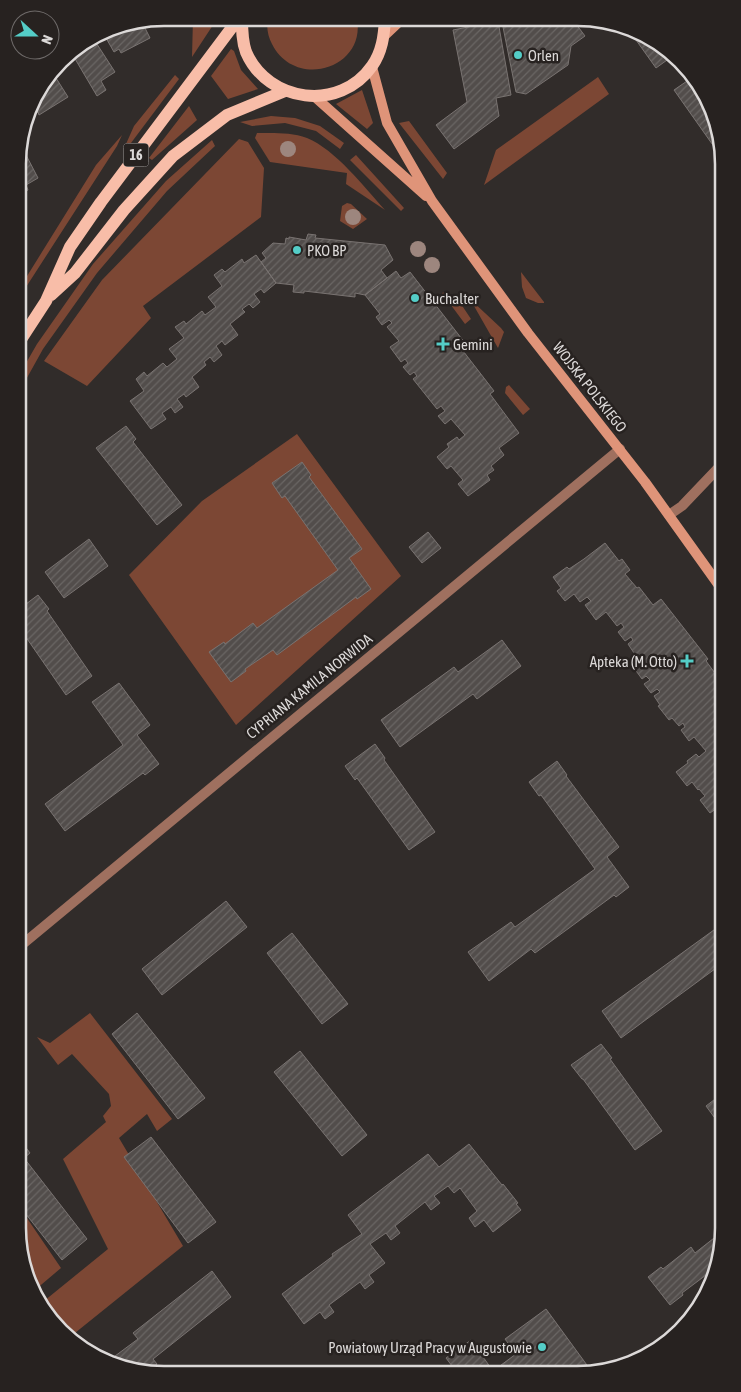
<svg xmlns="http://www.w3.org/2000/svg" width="741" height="1392" font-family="'Asap Condensed',sans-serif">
  <defs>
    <pattern id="building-hatch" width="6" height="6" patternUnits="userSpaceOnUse" patternTransform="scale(1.25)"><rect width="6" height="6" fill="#524d4b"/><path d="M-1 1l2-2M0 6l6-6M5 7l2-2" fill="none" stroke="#6a6664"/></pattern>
  </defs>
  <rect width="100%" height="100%" fill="#312c2a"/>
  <path fill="#7c4734" d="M193 18H215L213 25 192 57Z
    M268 18 357 19C366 69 295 90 272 44 268 37 266 27 268 18Z
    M231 49 234 51 241 70 258 89 228 99 211 76Z
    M175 75 179 79 128 147 126 144 134 126Z
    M598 77 609 94 484 185 496 150Z
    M362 90 373 123 367 129 336 104Z
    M189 106 197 120 152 160 149 158Z
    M271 116 295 118 320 126 344 143 340 149 316 131 285 123 252 126 240 122Z
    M409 121 447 173 443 179 399 123Z
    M257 133C273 133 291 132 307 138 336 150 364 187 385 210L346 184 347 173 270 162 255 138Z
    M122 135 117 146 19 298V289L96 165Z
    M239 139 248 142 264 168 261 217 143 306 151 318 87 386 44 361 102 280Z
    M212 140 215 146 167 191 97 273 43 349 18 394V377L37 344 93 264 166 181Z
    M356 155 404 208 401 211 350 160Z
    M347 203 351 204 367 219 353 229 340 221 342 206Z
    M521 272 544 302V303H538L526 298 522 287Z
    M445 292 453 303 459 301 471 319 465 324 442 293Z
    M470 299 501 328 504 332 498 348Z
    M509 385 530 409 523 415 505 393 506 387Z
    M297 434 401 576 236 725 129 575 202 501Z
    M90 1013 172 1119 157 1131 147 1114 119 1138 183 1246 70 1337 44 1301 108 1249 63 1159 106 1122 103 1116 111 1106 109 1094 72 1054 58 1065 37 1037 50 1043Z
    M18 1205 61 1268 35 1290 25 1275 18 1228Z"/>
  <path fill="url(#building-hatch)" stroke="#797371" d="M513 20H573L585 36 571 46 568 65 526 94 516 92 502 22Z
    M498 21 511 95 496 98 499 116 454 149 436 125 467 102 453 30Z
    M137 23 139 28 144 26 150 38 121 53 119 49 114 52 106 38 112 35 109 28Z
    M631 33 673 54 674 55 656 68Z
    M93 38 115 72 101 81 106 90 97 96 71 52Z
    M56 78 68 97 39 115 38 112 27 118 33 99 43 86Z
    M690 79 716 117 722 158 674 90Z
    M19 146 23 154 25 153 38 178 26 185 28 190 19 195Z
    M308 234 316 235 315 238 385 245 393 260 381 270 387 278 365 295 355 293V297L304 291V293L293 292 294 285 276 283 261 262 266 258 262 253 273 243 285 244 286 238 289 239V237L306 240Z
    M256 255 276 283 264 293 261 289 254 294 260 302 253 308 249 304 242 309 245 312 230 324 238 335 225 345 222 341 216 346 222 355 214 362 210 357 204 362 206 365 192 377 199 387 186 397 184 394 177 399 183 407 175 413 171 407 162 413 166 419 151 429 130 401 144 391 136 379 144 372 147 376 163 363 167 367 177 359 169 349 184 338 175 327 184 321 186 324 202 311 205 315 216 307 208 297 222 286 214 275 222 269 225 272 242 259 244 263Z
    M396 271 401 278 410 272 465 343 460 347 494 391 490 394 519 433 499 448 504 455 491 466 494 470 487 475 490 480 468 496 458 484 463 480 451 466 447 469 437 457 449 447 447 444 457 437 459 440 465 435 451 419 445 424 438 416 445 411 441 406 437 409 413 379 417 376 414 372 410 375 403 367 408 363 405 359 401 362 390 347 399 341 387 327 392 323 389 320 382 325 376 317 380 314 365 295Z
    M126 426 136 439 133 442 182 505 157 525 96 448Z
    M302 462 311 475 309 477 362 549 349 558 371 589 357 599 356 597 277 655 273 650 245 669 246 671 231 682 209 652 224 642 225 644 253 623 257 628 338 570 285 496 282 498 272 483Z
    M428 532 441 548 422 563 409 547Z
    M89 539 108 566 64 598 45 572Z
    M605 543 619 561 622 559 630 570 625 574 637 588 639 587 653 605 661 599 708 659 706 661 723 684V804L710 813 700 800 705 796 699 789 698 790 692 782 687 786 676 772 688 763 687 761 696 754 699 757 706 751 694 737 689 741 681 730 685 727 683 723 679 726 672 718 669 720 658 706 660 705 654 696 660 692 657 689 651 693 644 684 650 680 646 676 642 679 631 664 638 659 628 644 633 640 631 637 625 641 618 632 624 627 621 623 617 626 606 612 596 620 585 605 591 601 587 597 580 602 574 594 565 601 557 591 561 588 553 577 567 567 569 569 584 559Z
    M38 595 49 609 47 611 92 676 66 695 21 630 19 631 18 630V610Z
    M502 640 521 666 477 699 473 694 400 747 381 720 454 667 458 672Z
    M119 683 150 725 137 735 159 764 145 775 143 773 65 831 45 804 123 745 92 702Z
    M375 744 385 758 384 760 435 832 409 850 357 778 355 780 345 766Z
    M557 761 567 775 566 776 619 847 607 857 629 887 616 897 614 895 535 953 531 949 489 981 468 952 511 922 515 927 595 869 541 795 539 796 529 782Z
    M226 901 247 927 162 995 142 969Z
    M718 927 723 934V963L621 1038 602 1011Z
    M292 933 348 1004 322 1024 267 953Z
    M137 1013 205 1098 178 1119 112 1034Z
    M601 1044 612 1058 610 1059 662 1131 635 1150 583 1079H582L571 1065Z
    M300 1051 367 1135 342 1156 274 1072Z
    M723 1093V1125L719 1119 717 1121 706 1106Z
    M18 1137 30 1153 24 1158 87 1239 62 1260 18 1204Z
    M151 1137 216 1222 188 1243 124 1157Z
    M469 1144 502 1185 503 1184 518 1203 516 1204 521 1210 493 1232 484 1220 475 1227 469 1218 477 1211 460 1188 454 1193 448 1186 434 1196 440 1203 431 1210 425 1202 395 1226 400 1233 391 1240 386 1233 370 1244 385 1263 369 1275 374 1282 365 1289 360 1282 329 1305 334 1312 325 1319 320 1312 304 1324 282 1294 333 1256 332 1254 362 1234 348 1215 428 1154 439 1167Z
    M723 1231V1238L710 1272 682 1293 683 1295 670 1305 648 1277 661 1267 663 1269 691 1247 695 1253Z
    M212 1271 231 1297 153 1359 157 1364 145 1373 111 1359 138 1339 133 1333Z
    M546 1309 592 1372 577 1374H531L525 1366 513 1374H458L446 1358 471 1340 493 1371 516 1354 505 1339Z"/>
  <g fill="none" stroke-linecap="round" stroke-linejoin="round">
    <path stroke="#9f705f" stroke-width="10" d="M669 515 682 506 723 463"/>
    <path stroke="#9f705f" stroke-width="10" d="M18 948C218 781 419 615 620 449"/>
    <path stroke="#df9479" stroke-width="10" d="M384 36 402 19
      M372 67 387 123 432 201 528 333 645 482 723 591
      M315 97 426 196"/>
    <path stroke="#f8bda8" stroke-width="12" d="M242 18C242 30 242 41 246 52 268 103 340 112 372 66 382 52 384 36 385 19
      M51 295 75 273 124 210 173 156 227 115 285 91
      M18 344 46 301 70 247 101 202 239 18"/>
  </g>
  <g fill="#9d867e">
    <circle cx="288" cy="149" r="8"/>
    <circle cx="353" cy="217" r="8"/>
    <circle cx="418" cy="249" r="8"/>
    <circle cx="432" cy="265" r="8"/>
  </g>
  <g fill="#54cdc7" stroke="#272220" stroke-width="2">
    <circle cx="518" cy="55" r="5"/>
    <circle cx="297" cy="250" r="5"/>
    <circle cx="415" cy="298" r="5"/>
    <path d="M440.5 336.5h5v5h5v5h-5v5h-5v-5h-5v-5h5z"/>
    <path d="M684.5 653.5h5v5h5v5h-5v5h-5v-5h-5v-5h5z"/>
    <circle cx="542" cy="1347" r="5"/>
  </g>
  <g text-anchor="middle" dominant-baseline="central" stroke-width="5" stroke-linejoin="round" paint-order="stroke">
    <rect fill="#272220" stroke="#a6a2a1" stroke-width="1" x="123.5" y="143.5" width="25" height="23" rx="4"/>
    <g font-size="14" font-weight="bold" fill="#dcd9d8">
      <text x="136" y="155">16</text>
    </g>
    <g font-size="15" fill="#dcd9d8" stroke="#272220" text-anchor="start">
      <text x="528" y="55">Orlen</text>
      <text x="307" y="250">PKO BP</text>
      <text x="425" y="298">Buchalter</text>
      <text x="453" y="344">Gemini</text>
      <text x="677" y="661" text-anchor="end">Apteka (M. Otto)</text>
      <text x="532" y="1347" text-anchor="end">Powiatowy Urząd Pracy w Augustowie</text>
    </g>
    <g font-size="15" fill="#dcd9d8" stroke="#272220">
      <text transform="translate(590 387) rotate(52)">WOJSKA POLSKIEGO</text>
      <text transform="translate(309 686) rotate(-39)">CYPRIANA KAMILA NORWIDA</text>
    </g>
  </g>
  <path d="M0 0H741V1392H0ZM164 26H577A138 138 0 0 1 715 164V1228A138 138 0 0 1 577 1366H164A138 138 0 0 1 26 1228V164A138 138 0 0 1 164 26Z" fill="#272220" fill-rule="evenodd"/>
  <path fill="none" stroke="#dcd9d8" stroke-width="2.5" d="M164 26H577A138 138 0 0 1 715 164V1228A138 138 0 0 1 577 1366H164A138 138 0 0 1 26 1228V164A138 138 0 0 1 164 26Z"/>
  <g transform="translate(35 35) rotate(111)"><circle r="24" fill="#272220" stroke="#6f6b6a"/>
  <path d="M0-4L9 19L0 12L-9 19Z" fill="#54cdc7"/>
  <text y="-8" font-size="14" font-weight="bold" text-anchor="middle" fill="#dcd9d8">N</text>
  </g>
</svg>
